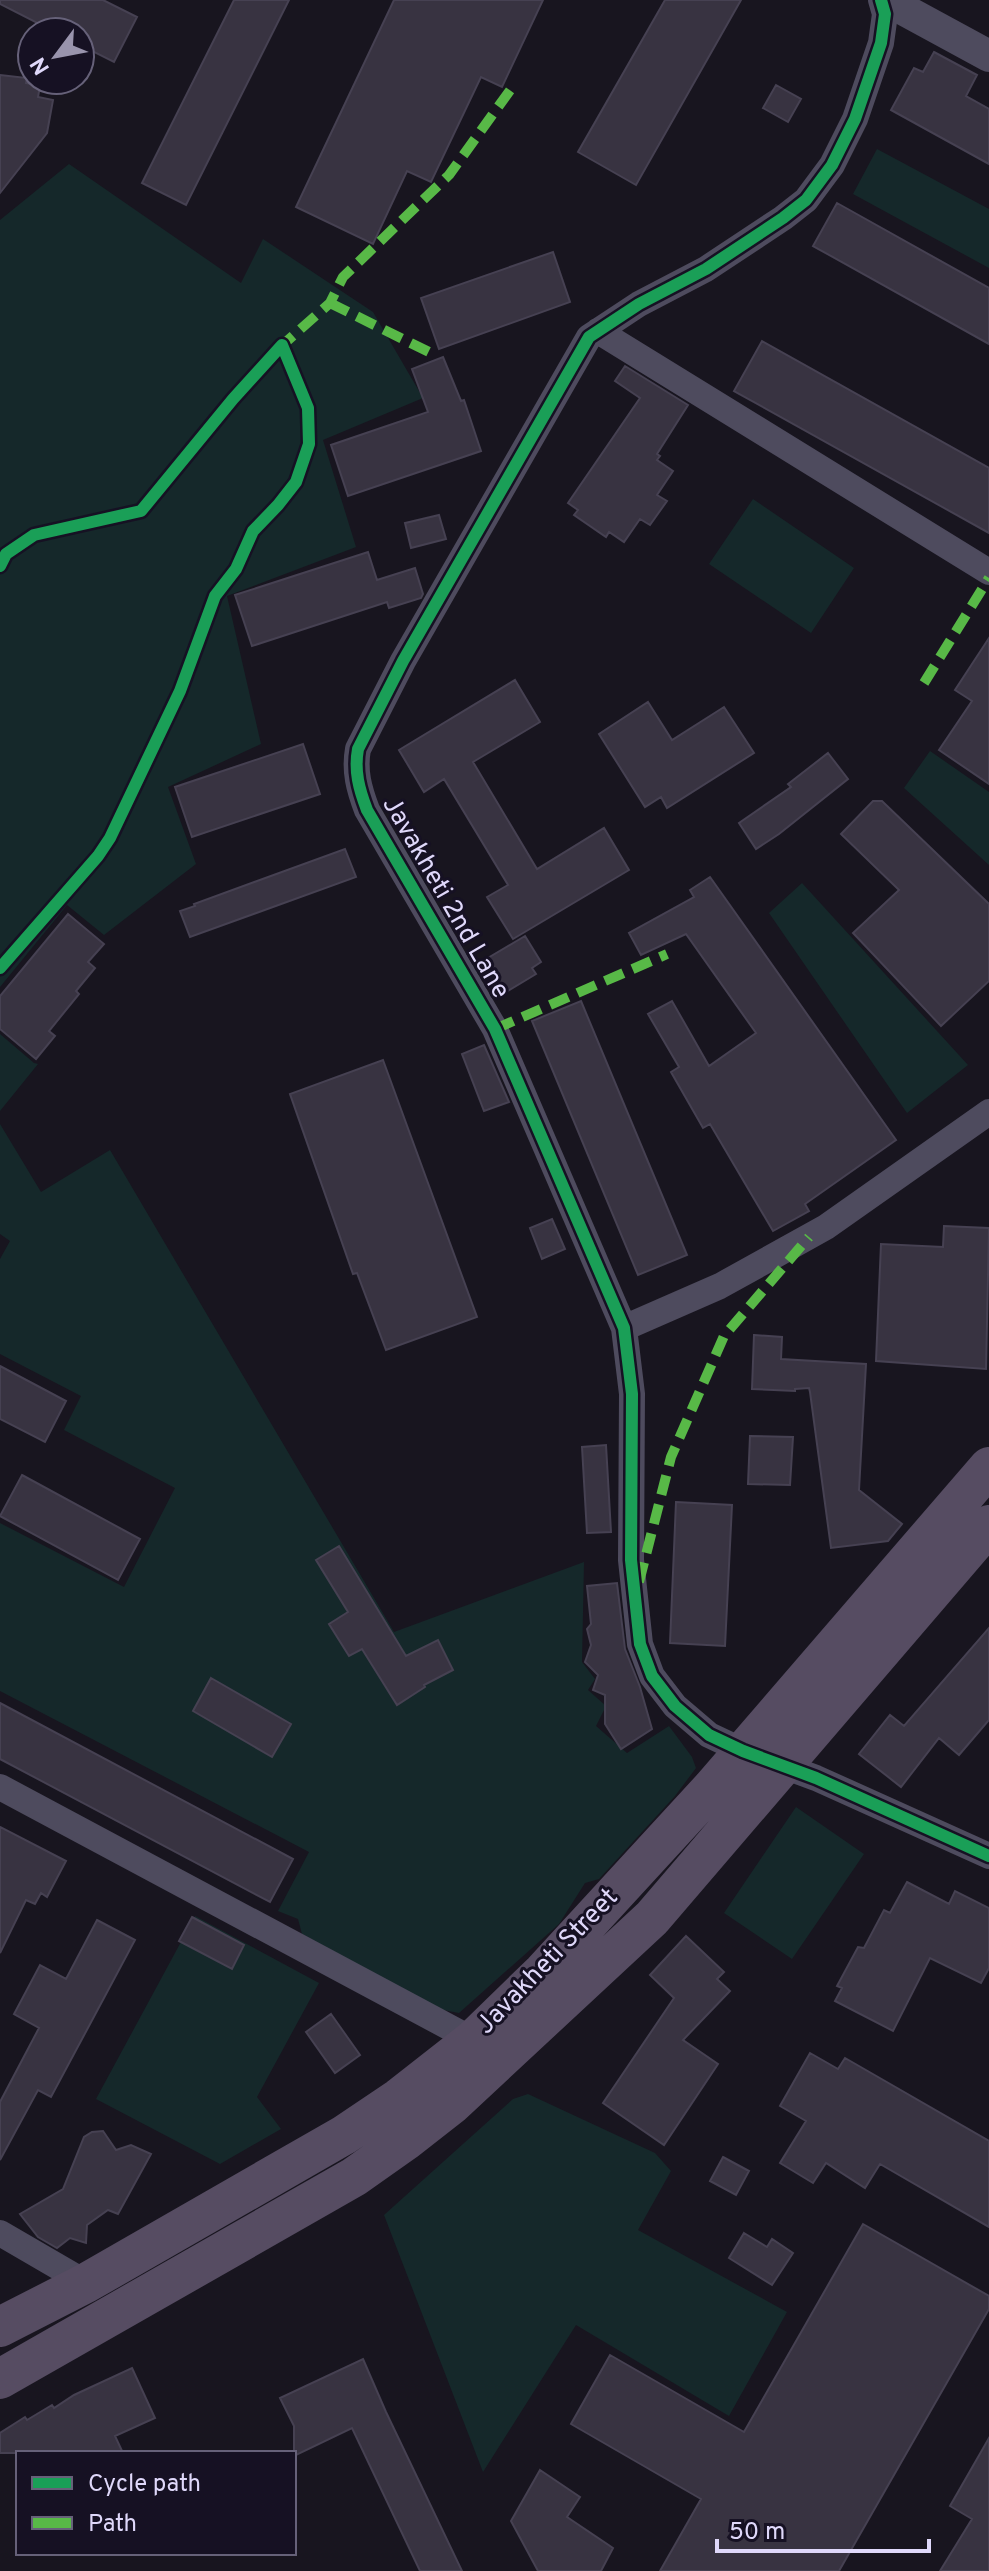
<svg xmlns="http://www.w3.org/2000/svg" width="989" height="2571" font-family="Overpass,sans-serif">
  <rect width="100%" height="100%" fill="#18151f"/>
  <path fill="#15282a" d="M877 149 989 209V268L853 194Z
    M69 164 241 283 263 239 373 312 423 398 323 440 356 547 227 596 261 744 168 787 196 864 104 935 67 905 0 987V220Z
    M753 499 854 568 811 633 709 564Z
    M930 751 989 792V865L904 788Z
    M802 883 968 1065 907 1113 769 913Z
    M0 1034 34 1063 38 1064 0 1111Z
    M0 1124 41 1192 110 1150 394 1632 584 1562 582 1662 595 1679 588 1690 606 1706 596 1726 627 1753 669 1726 692 1757 696 1768 675 1796 599 1879 585 1883 559 1924 459 2013 438 2009 302 1934 298 1919 278 1911 309 1852 0 1691V1523L124 1587 175 1488 64 1430 81 1396 0 1354V1259L10 1241 0 1234Z
    M796 1807 864 1854 792 1959 724 1913Z
    M195 1916 319 1983 257 2097 281 2129 220 2164 96 2099Z
    M528 2094 655 2153 671 2171 638 2230 787 2312 729 2416 576 2325 483 2472 384 2215 513 2099Z"/>
  <path fill="#383341" stroke="#464152" stroke-width="2" d="M0 0H103L137 17 114 62 80 45V32H55L0 4Z
    M234 0H289L186 205 142 183Z
    M394 0H543L502 87 481 77 431 182 407 171 373 244 296 207Z
    M665 0H741L636 185 578 152Z
    M934 52 977 75 966 96 989 109V164L891 110 914 68 923 72Z
    M0 75 27 78 26 83 40 86 38 97 53 100 47 133 0 193Z
    M776 85 801 99 788 122 763 108Z
    M837 203 989 288V344L813 246Z
    M553 252 570 302 439 349 421 298Z
    M762 341 989 468V533L734 391Z
    M443 357 461 401 464 400 481 451 348 496 331 445 428 412 412 369Z
    M625 366 688 405 657 454 660 456 657 460 673 471 657 495 667 501 650 525 640 519 624 542 609 532 606 537 574 515 578 510 568 503 640 398 615 381Z
    M439 515 446 539 411 548 405 523Z
    M368 552 377 580 415 568 423 594 421 598 389 608 387 602 252 646 235 595Z
    M989 638V784L939 750 972 701 955 690Z
    M515 680 540 722 473 762 537 869 604 828 629 870 513 939 487 897 508 885 444 779 424 792 399 750Z
    M648 702 672 740 724 707 754 753 667 808 661 797 645 807 599 734Z
    M303 744 320 794 192 837 175 787Z
    M828 753 848 779 779 834 756 849 739 823 791 787 788 784Z
    M873 801H882L989 904V981L941 1026 853 933 899 890 841 834Z
    M345 849 356 877 190 937 180 911 195 906 194 904Z
    M710 877 896 1140 805 1204 809 1211 773 1231 710 1124 703 1128 671 1072 679 1067 648 1014 672 1001 709 1066 756 1033 686 934 641 955 629 933 694 897 690 890Z
    M68 914 104 944 88 962 95 968 76 991 79 994 49 1031 55 1036 36 1059 0 1029V996Z
    M525 936 541 962 532 968 536 974 496 998 476 965Z
    M581 1001 687 1255 638 1275 532 1021Z
    M484 1045 509 1102 484 1111 462 1054Z
    M383 1060 477 1317 386 1350 357 1273 353 1274 290 1094Z
    M552 1219 565 1249 542 1259 530 1228Z
    M944 1226 989 1228 986 1369 876 1361 881 1244 943 1247Z
    M754 1335 782 1337 781 1359 866 1364 859 1490 902 1524 888 1541 831 1548 810 1392 809 1388 795 1389V1391L752 1389Z
    M0 1366 66 1401 45 1442 0 1419Z
    M750 1436 793 1437 790 1485 748 1484Z
    M606 1445 611 1532 587 1533 582 1447Z
    M22 1475 140 1539 118 1580 0 1516Z
    M676 1502 732 1505 725 1646 670 1643Z
    M339 1546 406 1656 438 1640 453 1670 424 1685 425 1687 397 1705 362 1649 349 1656 329 1624 348 1612 316 1560Z
    M617 1583 625 1649 640 1687 652 1729 621 1749 605 1724V1695L593 1690 598 1675 585 1662 591 1645 587 1629 591 1624 587 1586Z
    M989 1628V1720L959 1755 939 1738 901 1787 859 1754 890 1715 904 1726Z
    M211 1678 291 1724 272 1757 193 1711Z
    M0 1703 293 1859 270 1902 0 1759Z
    M0 1827 66 1861 47 1897 41 1893 35 1904 26 1900 0 1953Z
    M907 1882 949 1904 955 1891 989 1908V1968L981 1983 930 1958 893 2031 835 2001 842 1988 837 1986 858 1947 864 1948 884 1910 890 1913Z
    M192 1917 244 1945 232 1969 179 1941Z
    M97 1920 135 1940 51 2097 38 2090 0 2160V2102L39 2028 14 2014 40 1965 66 1979Z
    M686 1936 724 1972 717 1979 730 1991 683 2040 718 2064 664 2145 603 2103 674 1998 650 1975Z
    M331 2014 360 2055 335 2073 306 2032Z
    M810 2053 838 2069 845 2058 989 2141V2227L880 2164 865 2188 826 2163 813 2183 780 2163 806 2121 780 2106Z
    M103 2131 116 2150 131 2145 151 2154 118 2214 108 2210 87 2225 86 2243 70 2238 57 2248 38 2237 20 2214 63 2189 84 2137 92 2132Z
    M723 2157 749 2171 736 2195 710 2181Z
    M863 2224 989 2296V2309L839 2571H660L701 2499 571 2424 610 2355 744 2432Z
    M744 2233 767 2247 772 2239 793 2253 772 2285 729 2258Z
    M363 2359 386 2412 462 2571H420L352 2428 294 2456V2426L280 2398Z
    M132 2368 155 2418 115 2436 123 2453H0V2433L25 2417 27 2420 52 2405 54 2408 74 2395Z
    M989 2438V2571H940L972 2519 950 2506Z
    M540 2470 580 2497 567 2517 613 2548 601 2571H538L511 2521Z"/>
  <g fill="none" stroke-linecap="round" stroke-linejoin="round">
    <path stroke="#4e4b5e" stroke-width="26" d="M881 0 885 14 881 43 855 119 832 165 806 200 783 218 706 269 639 304 589 337 403 661 358 749C354 771 359 789 367 810L495 1029 624 1328 632 1394 631 1560 640 1644 652 1676 675 1706 709 1735 743 1751 816 1778 989 1856
      M598 331 989 572
      M624 1328 720 1286 826 1227 989 1112
      M0 1787 473 2040
      M0 2233 86 2283"/>
    <path stroke="#4e4b5e" stroke-width="32" d="M886 0 989 56"/>
    <path stroke="#564c62" stroke-width="40" d="M0 2327 86 2283 344 2135 399 2098 473 2040 543 1972 712 1788 989 1467
      M0 2379 354 2177 405 2141 451 2105 652 1918 989 1525"/>
    <path stroke="#58b947" stroke-width="10" stroke-dasharray="20 10" stroke-linecap="butt" d="M330 303 437 356
      M278 349 330 303 343 277 449 175 511 89
      M924 683 989 578
      M495 1029 667 954
      M639 1582 671 1457 724 1336 809 1237"/>
    <defs>
      <path id="cycleway" d="M881 0 885 14 881 43 855 119 832 165 806 200 783 218 706 269 639 304 589 337 403 661 358 749C354 771 359 789 367 810L495 1029 624 1328 632 1394 631 1560 640 1644 652 1676 675 1706 709 1735 743 1751 816 1778 989 1856
        M0 566 6 554 34 535 141 511 233 399 282 345 308 408 309 444 296 482 278 505 253 531 236 569 215 596 180 691 110 838 98 856 0 968"/>
    </defs>
    <use href="#cycleway" stroke="#161123" stroke-width="17"/>
    <use href="#cycleway" stroke="#1a9f57" stroke-width="12"/>
  </g>
  <g text-anchor="middle" dominant-baseline="central" stroke-width="6" stroke-linejoin="round" paint-order="stroke">
    <g font-size="26" fill="#dfd8fa" stroke="#161123">
      <text transform="translate(445 898) rotate(60)">Javakheti 2nd Lane</text>
      <text transform="translate(548 1962) rotate(-46)">Javakheti Street</text>
    </g>
  </g>
  <rect x="16" y="2451" width="280" height="104" fill="#161123" stroke="#666179" stroke-width="2"/>
  <rect x="32" y="2477" width="40" height="12" fill="#1a9f57" stroke="#666179" stroke-width="2"/>
  <text x="88" y="2491" font-size="24" fill="#dfd8fa">Cycle path</text>
  <rect x="32" y="2517" width="40" height="12" fill="#58b947" stroke="#666179" stroke-width="2"/>
  <text x="88" y="2531" font-size="24" fill="#dfd8fa">Path</text>
  <g transform="translate(56 56) rotate(238)"><circle r="38" fill="#161123" stroke="#666179" stroke-width="2"/>
  <path d="M0-6L14 30L0 20L-14 30Z" fill="#9994ad"/>
  <text y="-12" font-size="22" font-weight="bold" text-anchor="middle" fill="#dfd8fa">N</text>
  </g>
  <path d="M717 2539v12h212v-12" fill="none" stroke="#dfd8fa" stroke-width="4"/>
  <text x="729" y="2539" font-size="24" fill="#dfd8fa" stroke="#161123" stroke-width="6" paint-order="stroke">50 m</text>
</svg>
